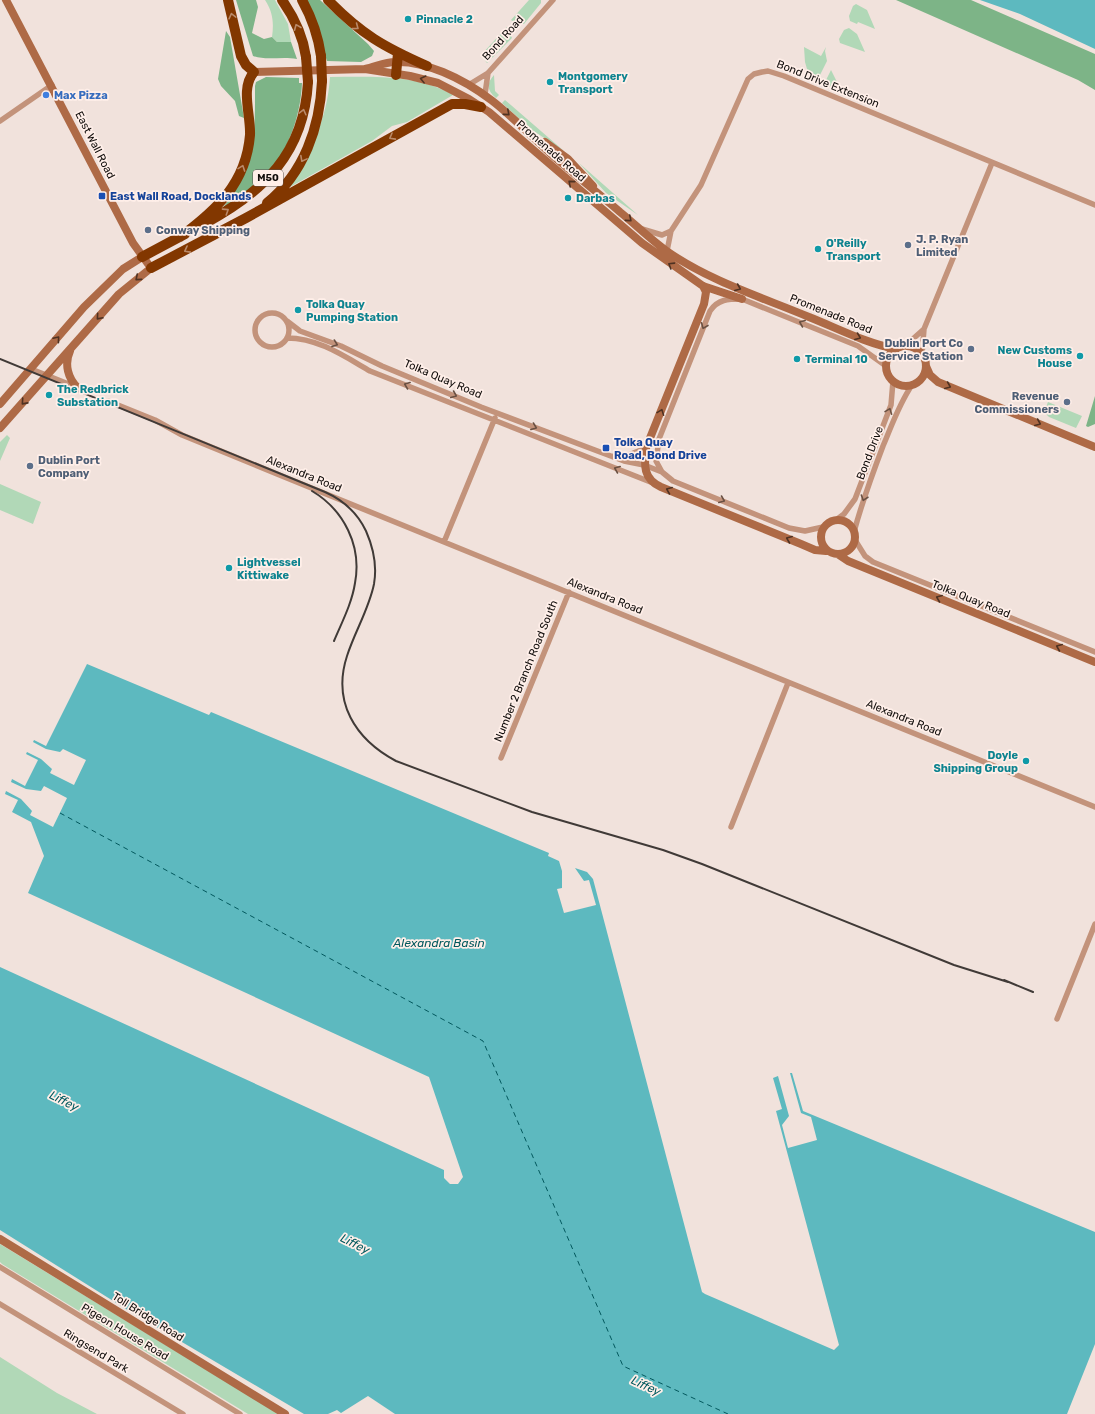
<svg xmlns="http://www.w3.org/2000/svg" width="1095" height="1414" font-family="Rubik,sans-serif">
  <rect width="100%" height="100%" fill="#f1e2dc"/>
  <path fill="#b1d8b7" d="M265 0H275L276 2 288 24 291 42H277L272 37C274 23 273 12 265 0Z
    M529 0H541V3L524 24H516L511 20Z
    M856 4 867 10 875 29 858 22 857 24 850 21 849 16 853 6Z
    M507 27 512 38 487 63 481 55Z
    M849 28 857 34 865 52 840 43 839 39 844 30Z
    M804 47 821 56 826 47 825 51 827 61 817 81 809 76 805 62Z
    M831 70 839 86 838 90 824 84Z
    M494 75 495 91 499 95 496 98C487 90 486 84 494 75Z
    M330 77C371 77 417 74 453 95L407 122 392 126 372 141 290 187C311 148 327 121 330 77Z
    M505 100 564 151 532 130 502 103Z
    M579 163 638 215 606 193Z
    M1048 402 1082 416 1076 428 1049 417 1044 412Z
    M7 435 10 438 0 461V442Z
    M0 484 41 502 33 524 0 510Z
    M0 1244 279 1414H248L2 1264 0 1262Z
    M0 1357 57 1393 97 1414H0Z"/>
  <path fill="#7db487" d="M236 0H256L258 7 252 33 264 39 272 37 277 42H291L297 59C281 56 267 61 253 56Z
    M307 0H320L368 44 374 51 372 56 361 62 327 61Z
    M896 0H971L1095 54V90L1078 80Z
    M226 31 230 37 244 118 239 116 235 101 221 86 218 79Z
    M266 77 299 78V83H302C301 112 290 147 271 169 257 186 239 197 221 210 256 167 255 139 255 86L256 82Z
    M1095 396V424L1088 427 1086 426Z"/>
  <path fill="#5db9bf" d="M980 0H1095V49L1020 14Z
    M87 664 209 715 211 712 549 853 548 856 559 861 562 871V888L557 889 564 913 596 905 589 880 584 881 575 868 587 872 593 879 702 1292 705 1294 834 1350 839 1345 776 1111 782 1109 773 1078 778 1076 789 1116 782 1125 788 1148 817 1140 811 1117 801 1113 790 1073H792L803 1111 1095 1232V1344L1067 1414H395L368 1396 341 1413 337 1410 328 1414H304L126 1309 0 1230V967L444 1170V1178L450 1184H458L463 1177 429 1077 28 893 44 856 31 822 12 812 18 800 5 794 6 791 21 799 32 811 30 815 53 827 67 798 44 786 41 791 26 789 11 782 12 779 25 786 38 760 26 754 27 752 41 759 52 769 50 773 74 785 86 760 63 749 60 752 46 749 33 742 34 740 46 746Z"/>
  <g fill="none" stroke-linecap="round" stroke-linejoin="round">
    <path stroke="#02585d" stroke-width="1" stroke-dasharray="5 4" stroke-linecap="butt" d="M60 813 483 1041 623 1366 728 1414"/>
    <path stroke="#c3937b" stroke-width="5.5" d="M470 84 488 73 553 0
      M485 94 488 73
      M0 121 52 85
      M642 229 662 235 671 231
      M667 251 671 231 701 185 748 79 754 74 762 72 768 71 784 76 1095 205
      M255 330a17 17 0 1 1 34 0a17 17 0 1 1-34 0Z
      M287 321 300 331 341 346 382 366 481 407 624 461 644 465 662 472 673 481 789 528 805 531 823 527
      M924 329 992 163
      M287 338C318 338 344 356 370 371L653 483
      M905 346 924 329 922 355
      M31 369 76 387
      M108 401 155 420 182 435 277 474 1095 807
      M615 455 626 456 646 448
      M662 472 656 461 659 439 710 311C718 299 728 299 742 299L858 346 886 366
      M836 520 844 514 855 499 891 405 893 381
      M854 532C862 502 872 475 883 446 892 425 899 404 912 385
      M855 540 865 556 873 562 1095 652
      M444 542 495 418
      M501 758 569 592
      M731 827 788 683
      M1057 1019 1095 924
      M0 1267 240 1414
      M0 1304 183 1414"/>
    <path stroke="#ae6a46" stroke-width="8" d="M365 69C375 67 385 62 395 62 411 61 428 66 443 72 489 91 515 121 551 154 574 174 597 192 620 212 636 225 651 240 668 252 710 281 761 297 809 317 837 328 865 343 896 349
      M254 72 365 69 410 76 438 83 469 99 489 112 642 243 703 286 742 299
      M545 142 568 159 593 186
      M703 286 706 292 704 304 646 448C644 465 643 479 661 487L801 544 815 550 826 551
      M886 366a20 20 0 1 1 40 0a20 20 0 1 1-40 0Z
      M70 351C64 364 68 379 78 388
      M926 366 930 375 938 382 1095 447
      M0 404 84 307 123 269 142 257
      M0 428 119 294 151 268 133 243 6 0
      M821 537a17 17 0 1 1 34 0a17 17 0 1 1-34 0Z
      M839 555 848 561 1095 662
      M0 1239 285 1414"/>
    <path stroke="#823700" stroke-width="10" d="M282 0C294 17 303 36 306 57
      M302 0C312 18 318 35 321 56
      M328 0C361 34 384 47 427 66
      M396 75 398 53
      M267 203C304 173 320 127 322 81
      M204 224C264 192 304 153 308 82
      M180 237C216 210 246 184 250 135 251 115 240 88 254 72L246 65 241 56 228 0
      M142 257 185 234
      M151 268 246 218 452 104H465L481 107"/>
    <path stroke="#403a37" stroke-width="2" d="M0 359 325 492C343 500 357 512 366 531 373 547 377 567 374 584 369 609 355 631 347 656 332 702 355 739 396 761L532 812 663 850 702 864 954 965 1008 982
      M312 491C344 510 362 546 355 583 352 603 342 622 334 641
      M1004 980 1033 992"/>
    <path stroke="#823700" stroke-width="10" d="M321 56 322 81
      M306 57 308 82"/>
  </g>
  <defs><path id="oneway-chevron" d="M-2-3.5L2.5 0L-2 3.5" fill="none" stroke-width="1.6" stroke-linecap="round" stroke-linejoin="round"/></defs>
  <g stroke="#ba8a69">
    <use href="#oneway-chevron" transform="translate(232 16) rotate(-104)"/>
    <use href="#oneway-chevron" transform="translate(297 27) rotate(-112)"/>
    <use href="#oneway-chevron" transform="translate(356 27) rotate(37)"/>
    <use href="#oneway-chevron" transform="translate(303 112) rotate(-76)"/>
    <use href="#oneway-chevron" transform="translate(392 137) rotate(151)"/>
    <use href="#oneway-chevron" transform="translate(303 159) rotate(118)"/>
    <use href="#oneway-chevron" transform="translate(242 168) rotate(-70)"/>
    <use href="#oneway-chevron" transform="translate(226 211) rotate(-33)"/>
    <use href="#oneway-chevron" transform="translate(187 250) rotate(152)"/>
  </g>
  <g stroke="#4f3222">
    <use href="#oneway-chevron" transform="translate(423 79) rotate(-166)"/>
    <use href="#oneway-chevron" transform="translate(507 113) rotate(41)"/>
    <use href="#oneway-chevron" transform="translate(571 183) rotate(-139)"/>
    <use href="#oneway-chevron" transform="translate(629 219) rotate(40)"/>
    <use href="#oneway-chevron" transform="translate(671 265) rotate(-148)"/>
    <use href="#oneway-chevron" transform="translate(138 278) rotate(140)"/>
    <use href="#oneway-chevron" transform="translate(738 288) rotate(23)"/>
    <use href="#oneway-chevron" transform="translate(99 317) rotate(131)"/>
    <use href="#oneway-chevron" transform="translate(858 337) rotate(21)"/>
    <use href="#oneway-chevron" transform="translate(57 339) rotate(-50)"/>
    <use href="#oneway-chevron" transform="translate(948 386) rotate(23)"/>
    <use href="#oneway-chevron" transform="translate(24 402) rotate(132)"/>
    <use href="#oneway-chevron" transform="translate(661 412) rotate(-69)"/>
    <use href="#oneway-chevron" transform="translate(1038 423) rotate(23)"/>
    <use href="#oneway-chevron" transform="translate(669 490) rotate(-158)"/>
    <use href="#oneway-chevron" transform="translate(789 539) rotate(-158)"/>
    <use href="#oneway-chevron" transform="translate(939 598) rotate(-158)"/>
    <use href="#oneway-chevron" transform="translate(1059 647) rotate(-157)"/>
  </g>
  <g stroke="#6a5042">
    <use href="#oneway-chevron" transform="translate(802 323) rotate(-158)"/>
    <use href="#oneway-chevron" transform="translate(704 326) rotate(112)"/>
    <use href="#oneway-chevron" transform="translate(335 344) rotate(20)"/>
    <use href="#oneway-chevron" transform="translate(407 385) rotate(-159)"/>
    <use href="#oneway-chevron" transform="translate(454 395) rotate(23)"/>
    <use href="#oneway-chevron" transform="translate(889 411) rotate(-69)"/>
    <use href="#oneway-chevron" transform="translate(534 427) rotate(21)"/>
    <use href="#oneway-chevron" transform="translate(617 469) rotate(-158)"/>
    <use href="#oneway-chevron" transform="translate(864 498) rotate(109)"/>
    <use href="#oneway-chevron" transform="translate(722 500) rotate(22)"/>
  </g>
  <g fill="#0f9aa8" stroke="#ffefe9" stroke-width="1.5">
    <circle cx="408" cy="19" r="4"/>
    <circle cx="550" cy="82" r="4"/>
    <circle cx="568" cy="198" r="4"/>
    <circle cx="818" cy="249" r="4"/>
    <circle cx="298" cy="310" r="4"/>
    <circle cx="1080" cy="356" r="4"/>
    <circle cx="797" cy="359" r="4"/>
    <circle cx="49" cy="395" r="4"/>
    <circle cx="229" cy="568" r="4"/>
    <circle cx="1026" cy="761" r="4"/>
  </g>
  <circle fill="#3f7fe0" stroke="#ffefe9" stroke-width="1.5" cx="46" cy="95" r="4"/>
  <g fill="#1a4fb4" stroke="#ffefe9" stroke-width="1.5">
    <rect x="98" y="192" width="8" height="8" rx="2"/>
    <rect x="602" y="444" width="8" height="8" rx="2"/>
  </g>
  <g fill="#5c6f8a" stroke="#ffefe9" stroke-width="1.5">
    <circle cx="148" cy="230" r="4"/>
    <circle cx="908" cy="245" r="4"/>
    <circle cx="971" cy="349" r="4"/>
    <circle cx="1067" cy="402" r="4"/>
    <circle cx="30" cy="466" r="4"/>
  </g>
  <g text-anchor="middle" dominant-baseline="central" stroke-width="3.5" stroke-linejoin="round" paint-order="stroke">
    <rect fill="#ffefe9" stroke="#58504d" stroke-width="1" x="253" y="170" width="30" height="16" rx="3"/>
    <g font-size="10" font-weight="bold" fill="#100c0a">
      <text x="268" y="178">M50</text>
    </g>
    <g font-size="11" font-weight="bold" fill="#0d838f" stroke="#ffefe9" text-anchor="start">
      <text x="416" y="19">Pinnacle 2</text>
      <text x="558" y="76">Montgomery<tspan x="558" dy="13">Transport</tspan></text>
      <text x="576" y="198">Darbas</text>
      <text x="826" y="243">O'Reilly<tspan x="826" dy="13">Transport</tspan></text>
      <text x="306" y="304">Tolka Quay<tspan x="306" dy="13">Pumping Station</tspan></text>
      <text x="1072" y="350" text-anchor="end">New Customs<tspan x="1072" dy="13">House</tspan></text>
      <text x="805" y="359">Terminal 10</text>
      <text x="57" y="389">The Redbrick<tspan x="57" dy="13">Substation</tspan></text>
      <text x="237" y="562">Lightvessel<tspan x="237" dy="13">Kittiwake</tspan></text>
      <text x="1018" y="755" text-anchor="end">Doyle<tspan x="1018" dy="13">Shipping Group</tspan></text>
    </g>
    <g font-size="11" fill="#100c0a" stroke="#ffefe9">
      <text transform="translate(503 38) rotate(-48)">Bond Road</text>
      <text transform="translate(828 84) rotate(22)">Bond Drive Extension</text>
      <text transform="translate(95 145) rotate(63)">East Wall Road</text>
      <text transform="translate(551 151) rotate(41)">Promenade Road</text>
      <text transform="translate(831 314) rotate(22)">Promenade Road</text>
      <text transform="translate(443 379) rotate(23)">Tolka Quay Road</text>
      <text transform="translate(870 453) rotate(-69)">Bond Drive</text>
      <text transform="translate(304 474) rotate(22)">Alexandra Road</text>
      <text transform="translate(605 596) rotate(22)">Alexandra Road</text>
      <text transform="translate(971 599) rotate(22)">Tolka Quay Road</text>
      <text transform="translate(526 671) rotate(-68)">Number 2 Branch Road South</text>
      <text transform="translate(904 718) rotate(22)">Alexandra Road</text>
      <text transform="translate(148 1317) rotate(32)">Toll Bridge Road</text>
      <text transform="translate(125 1332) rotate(31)">Pigeon House Road</text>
      <text transform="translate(96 1351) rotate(31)">Ringsend Park</text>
    </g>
    <g font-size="11" font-weight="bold" fill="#366cbe" stroke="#ffefe9" text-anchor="start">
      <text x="54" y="95">Max Pizza</text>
    </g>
    <g font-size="11" font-weight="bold" fill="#164399" stroke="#ffefe9" text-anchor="start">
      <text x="110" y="196">East Wall Road, Docklands</text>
      <text x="614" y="442">Tolka Quay<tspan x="614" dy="13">Road, Bond Drive</tspan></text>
    </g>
    <g font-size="11" font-weight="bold" fill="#4e5e75" stroke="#ffefe9" text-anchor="start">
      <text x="156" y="230">Conway Shipping</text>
      <text x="916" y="239">J. P. Ryan<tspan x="916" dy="13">Limited</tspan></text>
      <text x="963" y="343" text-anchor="end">Dublin Port Co<tspan x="963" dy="13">Service Station</tspan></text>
      <text x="1059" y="396" text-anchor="end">Revenue<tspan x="1059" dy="13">Commissioners</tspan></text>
      <text x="38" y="460">Dublin Port<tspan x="38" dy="13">Company</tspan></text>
    </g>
    <g font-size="12" font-style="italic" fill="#02585d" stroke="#ffefe9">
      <text x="439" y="943">Alexandra Basin</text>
      <text transform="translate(64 1101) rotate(26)">Liffey</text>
      <text transform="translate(355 1244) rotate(26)">Liffey</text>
      <text transform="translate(646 1386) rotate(25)">Liffey</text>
    </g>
  </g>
</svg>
